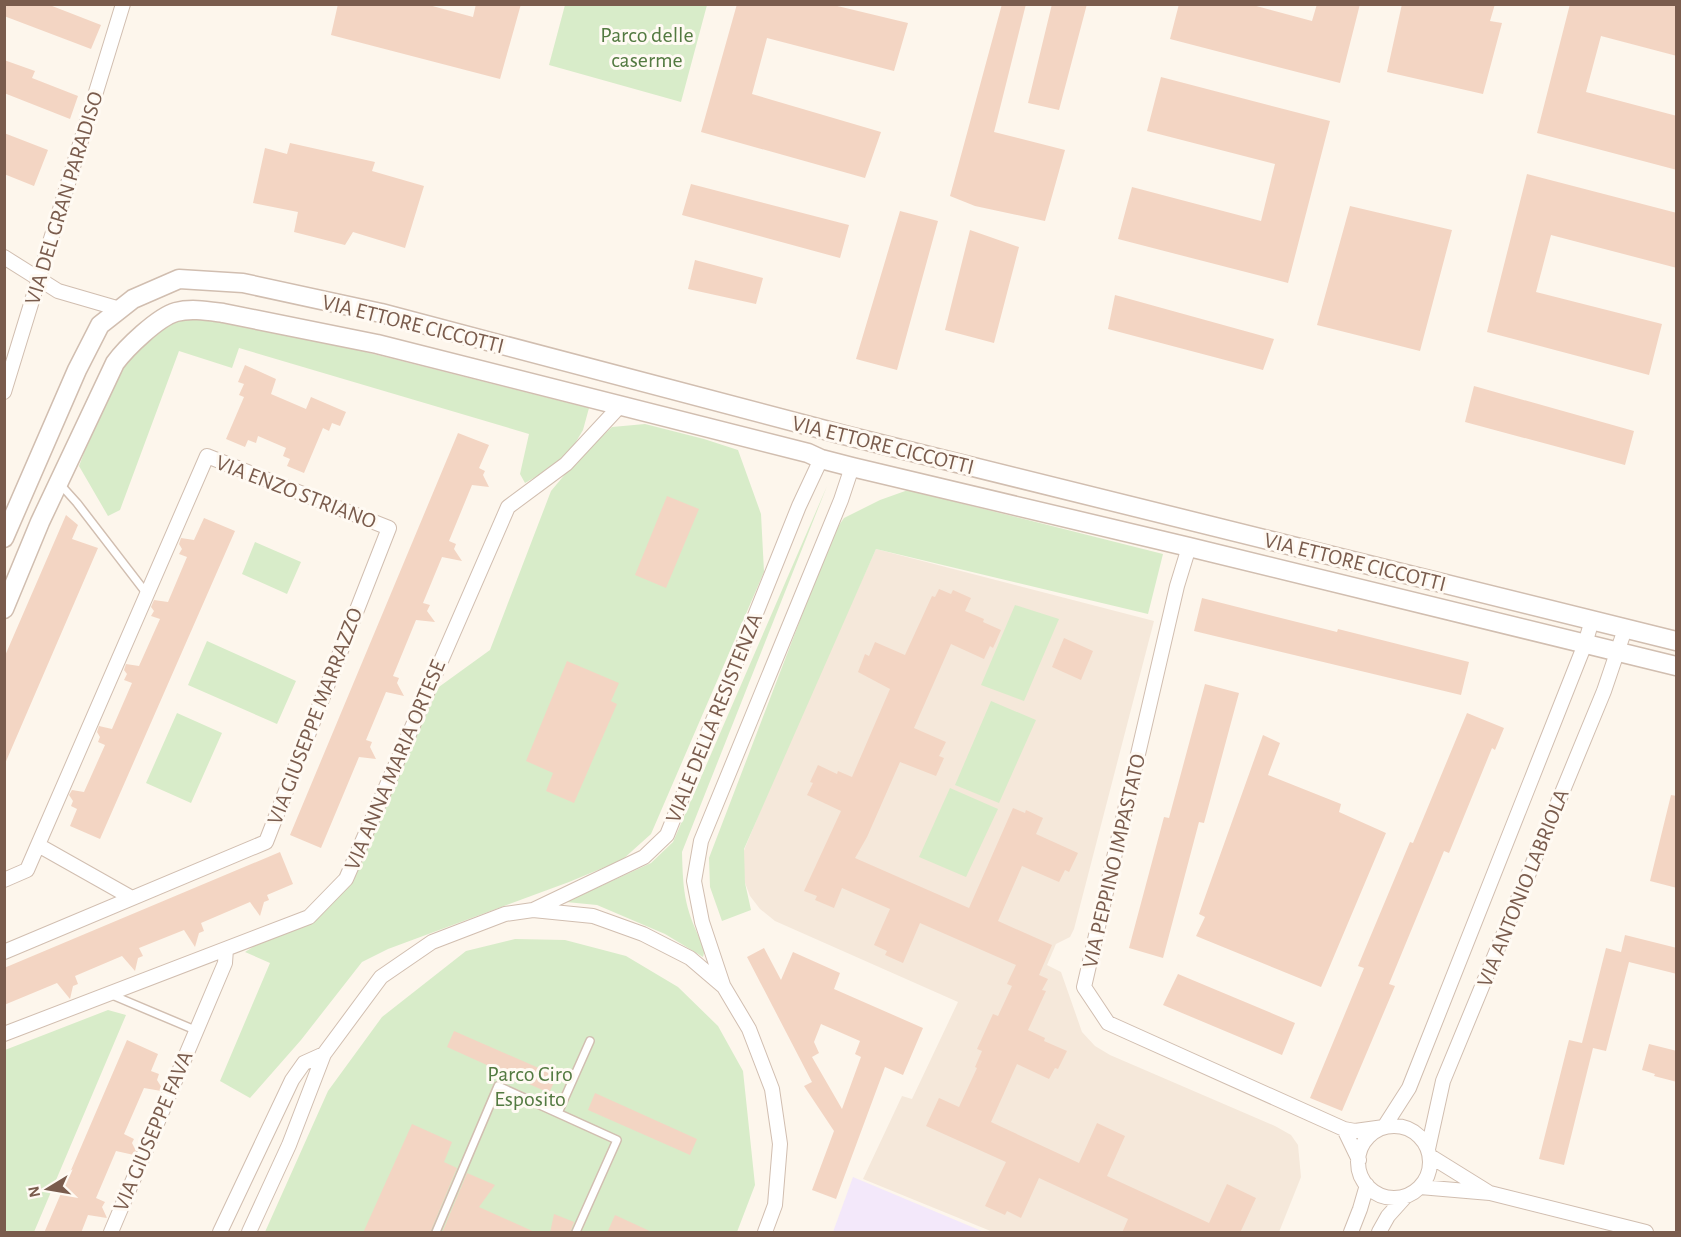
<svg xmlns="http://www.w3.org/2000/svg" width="1681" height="1237" font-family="'Alegreya Sans',sans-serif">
  <rect width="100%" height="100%" fill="#fdf6ec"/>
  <path fill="#f5e8da" d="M876 549 1154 621 1074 929 1070 937 1056 944 1047 965 1061 972 1082 1032 1095 1046 1110 1055 1275 1126 1291 1135 1298 1145 1301 1177 1279 1232H993L863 1179 902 1096 912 1099 958 1002 775 921 760 909 750 896 745 883 742 855 791 737Z"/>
  <path fill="#f3e8fa" d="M853 1177 984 1232H833Z"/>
  <path fill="#d8ecc9" d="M565 5H707L681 102 549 65Z
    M198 310 589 408 583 430 565 460 525 483 520 474 529 434 239 348 232 368 179 351 120 510 108 516 79 466 122 353 153 326Z
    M645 424 704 439 738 450 761 514 764 572 651 834 622 860 569 882 388 949 362 962 301 1040 250 1098 220 1081 270 963 245 952 320 905 365 834 425 697 490 650 551 491 577 460 612 427Z
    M827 486 682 852C683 895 685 910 705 949L703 957 665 934 597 905 566 902 651 863 673 842Z
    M908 490 1163 554 1148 614 876 549 744 849 745 883 751 910 722 921 710 887 709 858 833 534 844 518 880 500Z
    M255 542 301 562 287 594 242 574Z
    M1015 605 1059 619 1024 701 981 685Z
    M207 641 296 681 277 724 188 685Z
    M991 701 1036 720 999 803 955 785Z
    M177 713 222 733 191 803 146 783Z
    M950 788 998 809 966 877 919 857Z
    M515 939 565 940 626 956 678 987 718 1026 743 1071 755 1185 737 1232H265L328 1091 382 1017 466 951Z
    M108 1010 126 1015 34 1232H5V1050Z"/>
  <path fill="#f3d5c3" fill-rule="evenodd" d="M4 4H47L101 25 91 49 4 16Z
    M338 4H425L473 17 476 4H521L500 79 331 35Z
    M737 4H829L908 23 894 71 767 38 752 94 881 132 865 178 701 132Z
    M1002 4H1026L994 132 1065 150 1045 221 975 206 950 196Z
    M1052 4H1087L1059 110 1028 103Z
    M1179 4H1249L1312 21 1317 4H1360L1340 83 1170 39Z
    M1402 4H1495L1490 21 1502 23 1483 94 1387 72Z
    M1570 4H1677V56L1601 36 1586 92 1677 116V170L1537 133Z
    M4 60 35 71 32 78 78 96 70 119 4 93Z
    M1161 77 1330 121 1288 283 1118 239 1132 187 1261 221 1275 164 1147 131Z
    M4 133 48 150 34 186 4 174Z
    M290 143 375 162 372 171 424 186 405 248 353 232 345 245 294 232 298 212 253 203 265 148 287 154Z
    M1527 174 1677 213V268L1551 235 1536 292 1662 324 1649 375 1487 332Z
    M691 184 849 225 840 258 682 215Z
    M1350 206 1452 230 1420 351 1317 325Z
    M900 211 938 221 897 370 856 359Z
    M970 230 1019 247 994 343 945 330Z
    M695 260 763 278 756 304 688 289Z
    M1115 295 1274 339 1263 370 1108 329Z
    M245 365 276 379 271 394 306 409 311 397 346 412 340 426 332 423 329 431 323 428 304 473 287 466 290 459 283 456 286 448 258 436 256 443 248 440 245 447 226 439 244 397 239 395 244 384 238 382Z
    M1474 386 1634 431 1625 465 1465 422Z
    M458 433 489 445 479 468 485 471 483 475 489 487 472 485 449 541 456 544 454 549 462 561 442 557 423 603 430 605 427 611 435 622 416 620 393 676 399 678 397 683 404 696 386 692 366 740 372 742 370 747 376 759 359 757 321 848 290 835Z
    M667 496 699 509 666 588 635 575Z
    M66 515 78 525 72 539 98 548 4 766V658Z
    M204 518 235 531 100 839 70 826 77 809 71 806 73 801 69 795 72 790 84 792 105 745 98 742 100 737 97 732 99 726 112 729 132 683 124 680 127 674 124 670 126 664 139 666 160 619 151 616 154 611 151 607 154 600 168 602 187 557 179 554 182 549 179 544 181 538 194 540Z
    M939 589 951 594 953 590 971 598 965 611 984 619 983 622 1001 630 993 648 990 646 984 659 951 644 914 728 946 742 939 756 944 758 936 776 900 762 867 837 855 858 969 908 1013 808 1025 813 1026 810 1043 818 1036 834 1078 853 1069 872 1065 870 1059 882 1022 866 998 921 1052 945 1039 975 1048 979 1042 990 1046 991 1028 1030 1045 1038 1044 1041 1067 1051 1058 1069 1055 1068 1049 1079 1017 1064 991 1122 1079 1163 1097 1123 1125 1136 1107 1176 1209 1223 1227 1184 1256 1198 1240 1233H1122L1128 1219 1039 1178 1021 1218 1007 1211 1005 1215 985 1206 1006 1162 926 1126 939 1098 959 1107 977 1068 975 1067 982 1051 977 1049 993 1014 998 1016 1012 986 1007 984 1016 965 920 923 903 963 885 955 887 951 874 945 890 909 842 888 834 908 815 900 817 896 804 891 841 811 807 795 813 783 810 782 818 765 837 774 838 771 852 777 890 689 858 672 865 654 869 656 875 642 905 655 932 596 935 597Z
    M1202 598 1337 632 1338 629 1469 662 1461 695 1194 631Z
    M1064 638 1093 651 1081 680 1052 667Z
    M567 661 619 683 611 701 617 704 574 803 546 791 553 773 526 761Z
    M1205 684 1239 693 1204 823 1199 822 1163 958 1129 948 1164 817 1169 818Z
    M1467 713 1504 728 1495 750 1492 748 1449 853 1444 851 1389 984 1395 986 1342 1111 1310 1098 1364 968 1358 966 1410 842 1413 843Z
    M1263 735 1280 743 1268 775 1341 804 1339 812 1386 833 1321 987 1196 936 1205 917 1199 914Z
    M1671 795 1677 796V888L1650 881Z
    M280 852 293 884 267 895 269 900 264 902 260 916 250 902 201 923 204 931 199 933 195 947 184 930 139 948 143 956 138 958 135 971 122 956 75 976 78 984 73 986 70 999 57 983 4 1005V968Z
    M1625 935 1677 948V974L1629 962 1606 1051 1593 1048 1564 1165 1539 1159 1569 1040 1582 1043 1606 948 1621 952Z
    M764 948 781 980 793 952 840 973 834 989 923 1028 903 1075 885 1067 836 1199 812 1190 834 1131 804 1086 812 1082 747 957ZM821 1024 860 1041 855 1054 861 1057 842 1109 812 1057 819 1053 814 1042Z
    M1178 974 1295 1023 1282 1055 1163 1005Z
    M454 1031 557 1076 549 1093 447 1047Z
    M127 1040 158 1054 151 1071 159 1074 157 1080 162 1088 161 1091 144 1088 124 1134 134 1139 132 1143 136 1151 134 1155 116 1151 96 1198 105 1202 102 1207 107 1218 88 1215 81 1233H44Z
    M1649 1044 1677 1051V1082L1654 1076 1655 1074 1642 1070Z
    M595 1093 697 1139 690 1155 588 1110Z
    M412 1124 452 1142 444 1162 457 1168 430 1233H363Z
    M467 1173 495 1185 479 1207 537 1233H442Z
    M554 1214 574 1222 570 1233H550Z
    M615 1215 654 1233H607Z"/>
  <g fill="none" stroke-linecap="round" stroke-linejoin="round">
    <defs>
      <path id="service" d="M59 483 77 503 147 594
        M112 995 195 1030
        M558 1113 590 1041
        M436 1232 498 1086 617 1140 576 1232"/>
      <path id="minor" d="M4 257 58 291 120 309
        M4 392 123 4
        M1189 547 1177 586 1084 987 1108 1023 1344 1129 1355 1131 1384 1127
        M38 845 132 898
        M4 880 27 870 207 456 389 528 266 842 4 952
        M533 910 644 857 667 835 799 506 821 459
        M723 985 702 922 694 881 701 841 841 500 852 467
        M4 1034 309 917 346 879 508 507 566 464 619 407
        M1358 1162a36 36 0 1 1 72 0a36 36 0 1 1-72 0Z
        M1384 1127 1409 1088 1585 644 1592 620
        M1344 1129 1359 1160
        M1428 1149 1443 1081 1604 691 1625 629
        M1430 1156 1488 1192
        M1420 1187 1490 1193 1646 1232
        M111 1232 225 963 226 949
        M220 1232 292 1080 304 1063 324 1054
        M249 1232 289 1145 324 1054 381 977 432 942 505 914 533 910 593 916 643 934 690 958 724 987 749 1029 772 1089 780 1144 775 1205 765 1232
        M1351 1232 1360 1209 1367 1185
        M1379 1232 1388 1216 1406 1196"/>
      <path id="tertiary" d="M4 538 77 370 100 325 133 299 179 279 243 283 381 313 844 435 1676 641
        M4 609 40 522 115 363C126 348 158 317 176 312 191 308 208 311 223 313L377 344 808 453 821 459 852 467 1189 547 1676 666"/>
    </defs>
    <use href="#service" stroke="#d1beb0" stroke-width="10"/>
    <use href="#minor" stroke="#d1beb0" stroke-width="16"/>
    <use href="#tertiary" stroke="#d1beb0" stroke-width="21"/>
    <use href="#service" stroke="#fff" stroke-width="7"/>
    <use href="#minor" stroke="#fff" stroke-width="14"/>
    <use href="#tertiary" stroke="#fff" stroke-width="18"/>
  </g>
  <g text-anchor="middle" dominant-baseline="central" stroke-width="6" stroke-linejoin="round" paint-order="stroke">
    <g font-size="22" fill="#537a41" stroke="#fffaf3">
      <text x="647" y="35">Parco delle<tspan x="647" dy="25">caserme</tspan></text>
      <text x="530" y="1074">Parco Ciro<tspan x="530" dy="25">Esposito</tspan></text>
    </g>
    <g font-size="22" fill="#7a5c4d" stroke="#fffaf3">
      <text transform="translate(64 198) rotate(-73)">VIA DEL GRAN PARADISO</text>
      <text transform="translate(413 324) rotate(14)">VIA ETTORE CICCOTTI</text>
      <text transform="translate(883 445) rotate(14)">VIA ETTORE CICCOTTI</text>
      <text transform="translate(296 492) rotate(21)">VIA ENZO STRIANO</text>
      <text transform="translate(1355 562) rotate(14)">VIA ETTORE CICCOTTI</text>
      <text transform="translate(315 716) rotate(-69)">VIA GIUSEPPE MARRAZZO</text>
      <text transform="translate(714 718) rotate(-68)">VIALE DELLA RESISTENZA</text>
      <text transform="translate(395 765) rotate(-67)">VIA ANNA MARIA ORTESE</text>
      <text transform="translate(1114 861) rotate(-77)">VIA PEPPINO IMPASTATO</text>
      <text transform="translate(1523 888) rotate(-68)">VIA ANTONIO LABRIOLA</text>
      <text transform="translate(153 1131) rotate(-67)">VIA GIUSEPPE FAVA</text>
    </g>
  </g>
  <rect width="1681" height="1237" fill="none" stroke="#7a5c4d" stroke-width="12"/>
  <g transform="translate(48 1189) rotate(259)" stroke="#fffaf3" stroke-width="4.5" paint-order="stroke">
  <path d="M0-4.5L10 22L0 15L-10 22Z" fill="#7a5c4d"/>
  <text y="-9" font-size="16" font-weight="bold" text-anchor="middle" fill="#7a5c4d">N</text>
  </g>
</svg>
